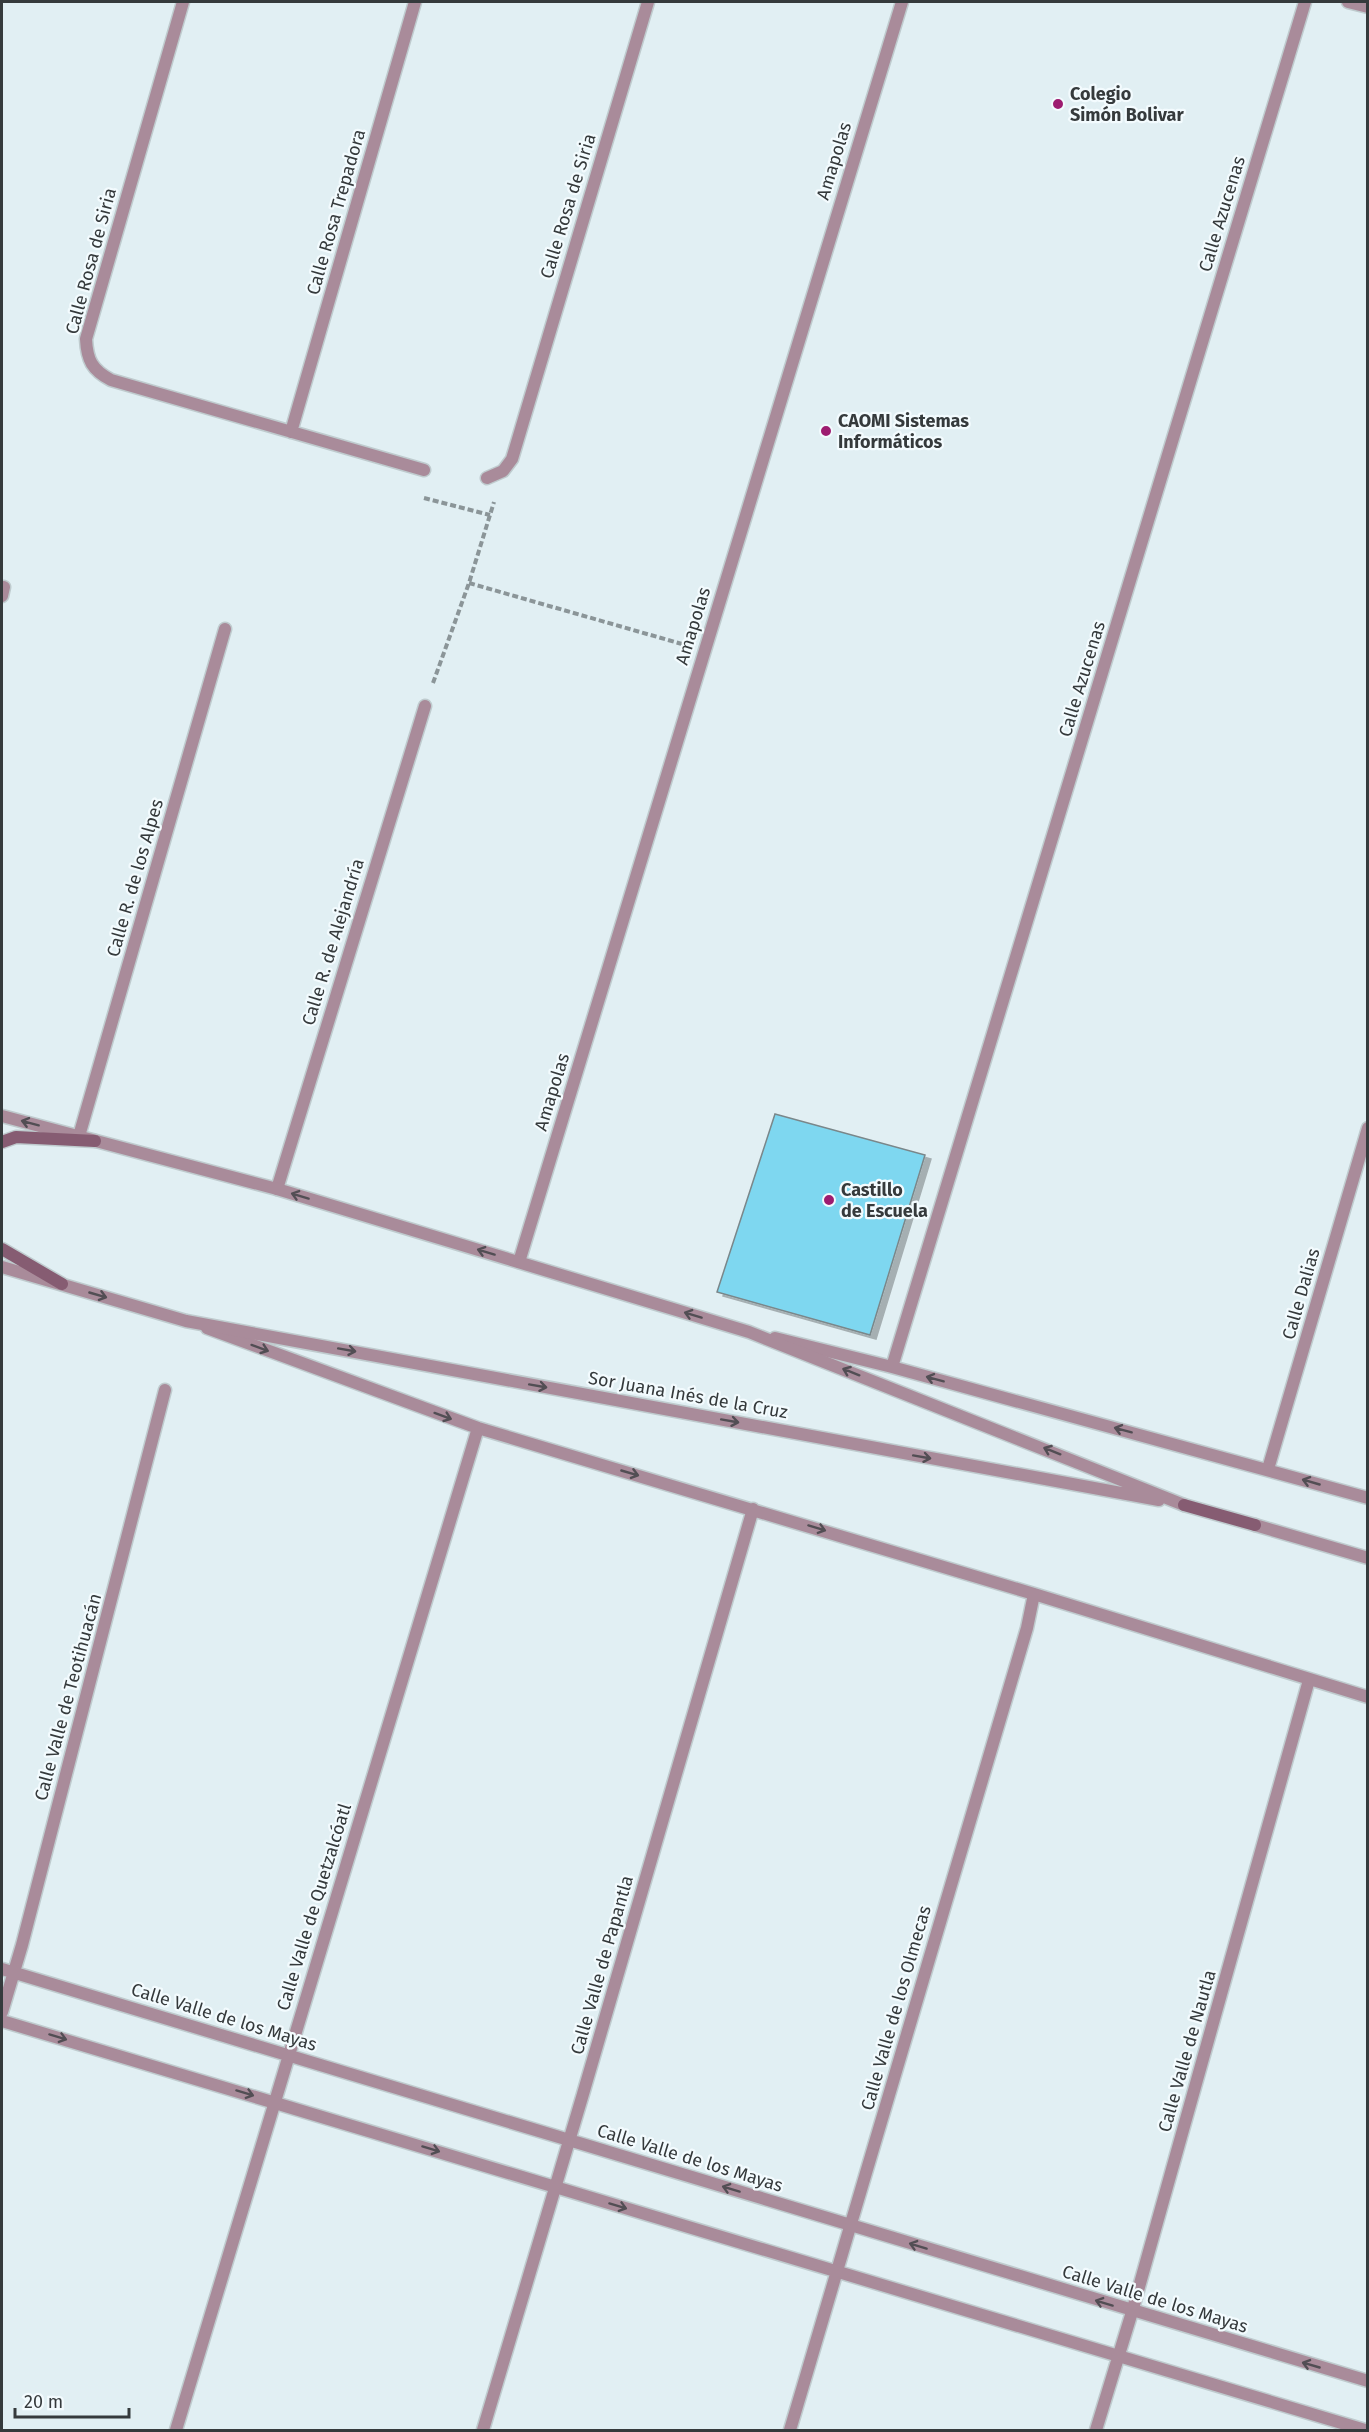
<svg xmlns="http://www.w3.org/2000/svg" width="1369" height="2432" font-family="'Fira Sans',sans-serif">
  <defs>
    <filter id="shadow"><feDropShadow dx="6" dy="4" stdDeviation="0" flood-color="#0004"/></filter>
  </defs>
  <rect width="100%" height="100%" fill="#e1eff3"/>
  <path fill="#7ed7f0" stroke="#7a878a" stroke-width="1.5" filter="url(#shadow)" d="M775 1114 925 1155 870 1335 717 1292Z"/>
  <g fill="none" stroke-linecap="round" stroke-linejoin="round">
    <defs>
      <path id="minor" d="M183 2 86 339C87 360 92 370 111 380L424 470
        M1348 2 1368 7
        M291 432 415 2
        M487 478 503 471 512 459 648 2
        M2 596 4 587
        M79 1136 225 629
        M277 1189 425 706
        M519 1262 902 2
        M207 1328 478 1428 1034 1594 1368 1697
        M775 1338 892 1367 1368 1498
        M892 1367 1305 2
        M1268 1469 1368 1128
        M2 1969 1368 2381
        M2 2012 22 1945 165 1390
        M2 2021 1365 2430
        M176 2430 478 1428
        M483 2430 583 2094 753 1509
        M790 2430 1027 1628 1034 1594
        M1096 2430 1132 2312 1309 1680"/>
      <path id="tertiary" d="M2 1116 277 1189 749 1332 1184 1505
        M2 1267 186 1321 1159 1500
        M1255 1525 1368 1558"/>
      <path id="secondary" d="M2 1142 16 1137 95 1141
        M2 1249 62 1284
        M1184 1505 1255 1525"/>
    </defs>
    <use href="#minor" stroke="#bfcbce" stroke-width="15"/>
    <use href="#tertiary" stroke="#bfcbce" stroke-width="15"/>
    <use href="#secondary" stroke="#bfcbce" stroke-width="15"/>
    <path stroke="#8b9598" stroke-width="4" stroke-dasharray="6 3" stroke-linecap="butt" d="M424 498 490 515
      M469 583 682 644
      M433 683 469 583 494 502"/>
    <use href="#minor" stroke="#a98b9a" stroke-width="12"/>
    <use href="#tertiary" stroke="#a98b9a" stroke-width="12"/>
    <use href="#secondary" stroke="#865c72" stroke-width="12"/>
  </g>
  <defs><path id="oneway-shaft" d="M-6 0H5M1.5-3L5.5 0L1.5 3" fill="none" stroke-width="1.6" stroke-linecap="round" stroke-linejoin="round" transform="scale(1.5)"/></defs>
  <g stroke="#524e54">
    <use href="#oneway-shaft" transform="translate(30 1123) rotate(-165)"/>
    <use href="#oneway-shaft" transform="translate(300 1196) rotate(-163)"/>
    <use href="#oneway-shaft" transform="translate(486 1252) rotate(-163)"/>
    <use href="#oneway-shaft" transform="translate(98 1295) rotate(16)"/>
    <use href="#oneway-shaft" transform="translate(693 1315) rotate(-163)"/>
    <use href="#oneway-shaft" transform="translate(260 1348) rotate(20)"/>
    <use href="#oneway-shaft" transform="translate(347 1350) rotate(10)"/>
    <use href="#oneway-shaft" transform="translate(851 1372) rotate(-158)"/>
    <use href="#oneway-shaft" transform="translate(935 1379) rotate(-165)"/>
    <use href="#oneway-shaft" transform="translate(538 1386) rotate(10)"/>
    <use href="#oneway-shaft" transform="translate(443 1416) rotate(20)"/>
    <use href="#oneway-shaft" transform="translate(730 1421) rotate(10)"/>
    <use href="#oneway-shaft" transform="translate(1123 1430) rotate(-165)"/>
    <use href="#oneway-shaft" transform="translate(1052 1451) rotate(-158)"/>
    <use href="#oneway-shaft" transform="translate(922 1457) rotate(10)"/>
    <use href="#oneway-shaft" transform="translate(630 1473) rotate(16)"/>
    <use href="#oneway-shaft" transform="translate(1311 1482) rotate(-164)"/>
    <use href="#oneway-shaft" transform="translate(817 1528) rotate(17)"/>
    <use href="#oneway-shaft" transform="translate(58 2037) rotate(17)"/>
    <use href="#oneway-shaft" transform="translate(245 2093) rotate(17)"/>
    <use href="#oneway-shaft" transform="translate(431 2149) rotate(17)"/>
    <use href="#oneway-shaft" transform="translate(731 2189) rotate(-163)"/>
    <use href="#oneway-shaft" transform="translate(618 2206) rotate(17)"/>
    <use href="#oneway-shaft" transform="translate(918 2246) rotate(-163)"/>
    <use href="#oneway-shaft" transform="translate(1104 2303) rotate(-163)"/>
    <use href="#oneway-shaft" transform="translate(1311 2365) rotate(-164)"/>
  </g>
  <g fill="#9d1c70" stroke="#f3fbfe" stroke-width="2">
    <circle cx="1058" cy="104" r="6"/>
    <circle cx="826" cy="431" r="6"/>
    <circle cx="829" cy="1200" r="6"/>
  </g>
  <g text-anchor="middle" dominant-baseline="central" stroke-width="4.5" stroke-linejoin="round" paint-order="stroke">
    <g font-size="18" font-weight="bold" fill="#353a3c" stroke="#f3fbfe" text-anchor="start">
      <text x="1070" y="94">Colegio<tspan x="1070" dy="21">Simón Bolivar</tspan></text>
      <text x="838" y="421">CAOMI Sistemas<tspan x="838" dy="21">Informáticos</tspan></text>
      <text x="841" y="1190">Castillo<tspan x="841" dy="21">de Escuela</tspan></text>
    </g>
    <g font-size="18" fill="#353a3c" stroke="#f3fbfe">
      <text transform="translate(834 161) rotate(-73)">Amapolas</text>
      <text transform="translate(568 206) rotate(-73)">Calle Rosa de Siria</text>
      <text transform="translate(336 212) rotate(-74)">Calle Rosa Trepadora</text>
      <text transform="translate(1222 214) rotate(-73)">Calle Azucenas</text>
      <text transform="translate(91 261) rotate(-75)">Calle Rosa de Siria</text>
      <text transform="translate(693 626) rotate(-73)">Amapolas</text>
      <text transform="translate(1082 679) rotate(-73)">Calle Azucenas</text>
      <text transform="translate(135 878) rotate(-74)">Calle R. de los Alpes</text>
      <text transform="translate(333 942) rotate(-73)">Calle R. de Alejandría</text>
      <text transform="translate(552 1092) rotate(-73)">Amapolas</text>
      <text transform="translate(1301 1294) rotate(-74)">Calle Dalias</text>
      <text transform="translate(688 1395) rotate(10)">Sor Juana Inés de la Cruz</text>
      <text transform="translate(68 1697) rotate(-75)">Calle Valle de Teotihuacán</text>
      <text transform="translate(314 1907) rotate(-73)">Calle Valle de Quetzalcóatl</text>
      <text transform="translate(602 1965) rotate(-74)">Calle Valle de Papantla</text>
      <text transform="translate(896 2008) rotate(-74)">Calle Valle de los Olmecas</text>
      <text transform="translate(224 2017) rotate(17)">Calle Valle de los Mayas</text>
      <text transform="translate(1187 2051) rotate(-74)">Calle Valle de Nautla</text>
      <text transform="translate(690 2158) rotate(17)">Calle Valle de los Mayas</text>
      <text transform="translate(1155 2299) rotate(17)">Calle Valle de los Mayas</text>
    </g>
  </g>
  <rect width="1369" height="2432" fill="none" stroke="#353a3c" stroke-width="6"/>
  <path d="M15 2408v9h114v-9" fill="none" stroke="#353a3c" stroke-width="3"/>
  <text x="24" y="2408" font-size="18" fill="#353a3c" stroke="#f3fbfe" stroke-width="4.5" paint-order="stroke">20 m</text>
</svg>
